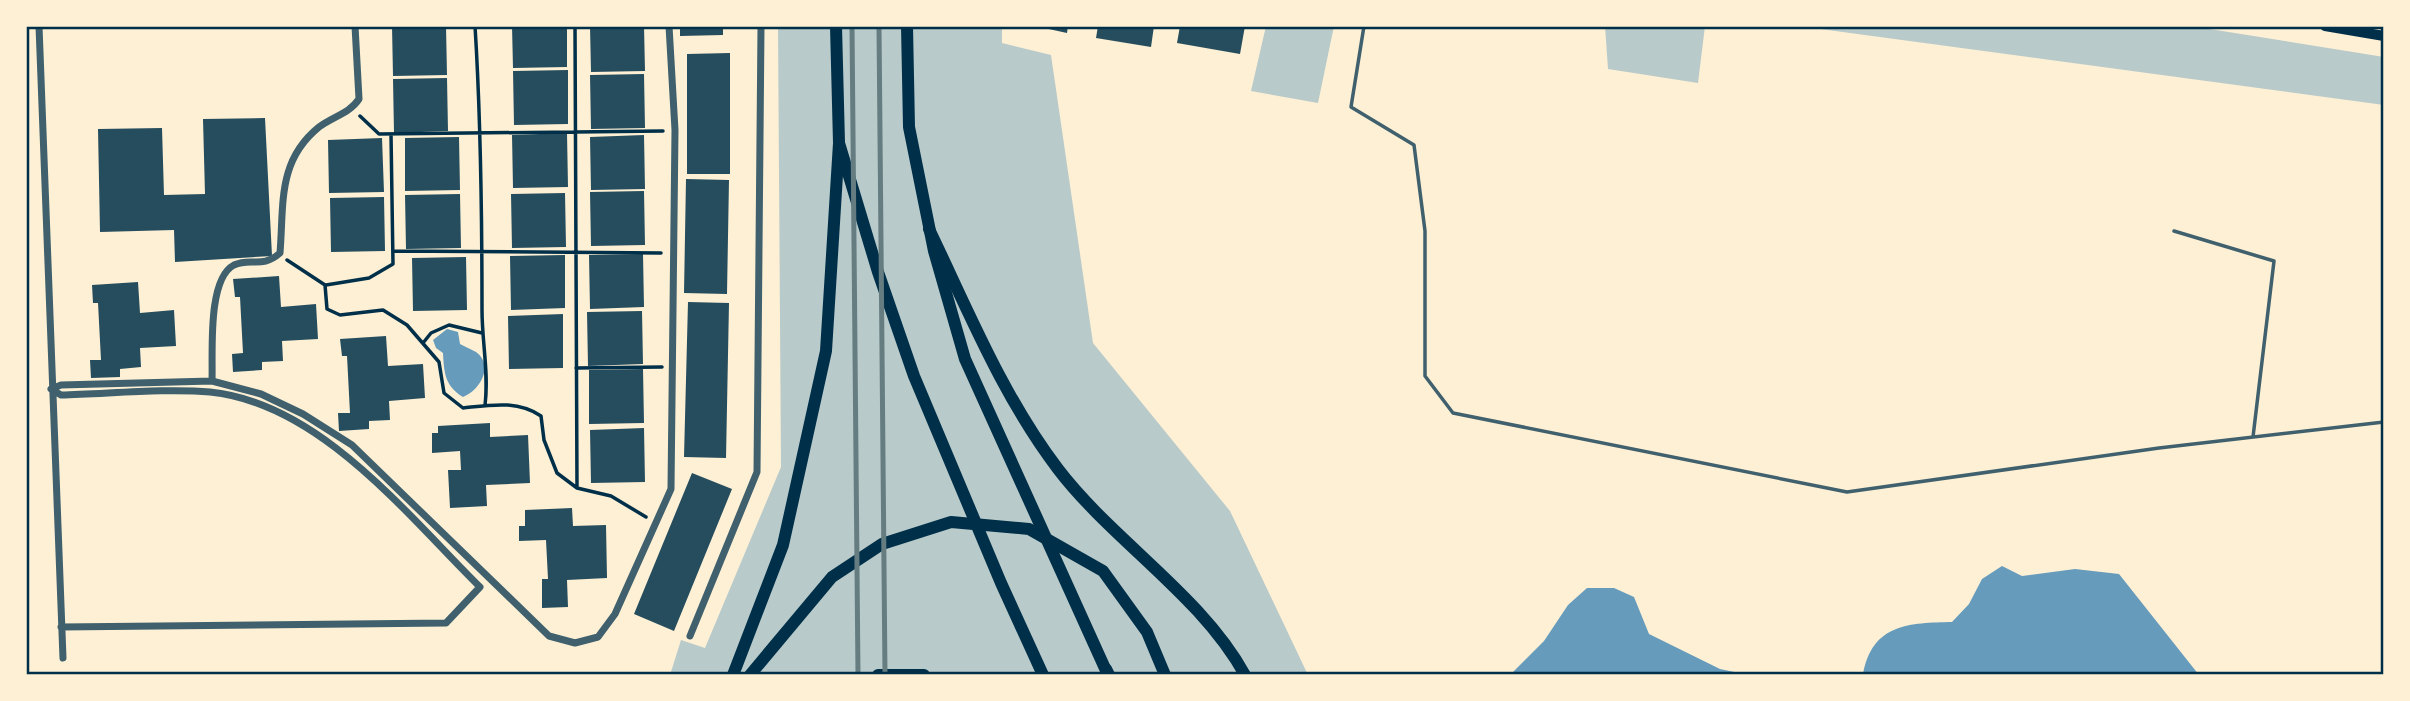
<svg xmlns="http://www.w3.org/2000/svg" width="2410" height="701" font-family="'Exo 2',sans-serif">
  <rect width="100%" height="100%" fill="#fdf0d5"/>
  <path fill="#b9caca" d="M778 26H1002V43L1051 55 1093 343 1230 511 1308 675H670L681 640 705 648 781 467Z
    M1266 26H1334L1318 103 1251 91Z
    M1605 26H1705L1698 83 1608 69Z
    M1798 26H2191L2384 57V105Z"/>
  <path fill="#669bbc" d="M447 329 458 332 460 344C465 347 471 349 476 352 495 366 479 391 463 397 445 386 444 373 443 353L436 348 433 340Z
    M2002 566 2022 576 2075 569 2119 574 2199 675H1863C1872 623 1910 623 1952 622L1969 604 1982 579Z
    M1587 588H1614L1634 597 1649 634 1720 669 1749 675H1510L1544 641 1568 605Z"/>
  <path fill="#264d5e" d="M392 26H446L447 75 393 76Z
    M512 26H567V67L513 68Z
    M590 26H644L645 71 591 72Z
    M680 26H723V35L680 36Z
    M1035 26H1068L1067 33Z
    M1098 26H1154L1151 47 1096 38Z
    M1180 26H1245L1240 54 1177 43Z
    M730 53V174H687V54Z
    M568 70V124L514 125 513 71Z
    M644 74 645 128 591 129 590 75Z
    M447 78 448 131 394 133 393 79Z
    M265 118 272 256 175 262 174 230 100 232 98 129 162 128 164 195 205 194 203 119Z
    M567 133 568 187 513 188 512 135Z
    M644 135 645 189 591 190 590 137Z
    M459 137 460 190 405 191V138Z
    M382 138 384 192 329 193 328 140Z
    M686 179 729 180 727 294 684 293Z
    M644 191 645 245 591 246 590 192Z
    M565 193 566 247 512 248 511 194Z
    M460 194 461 248 406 249 405 195Z
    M384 197 385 251 331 252 330 198Z
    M643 254 644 307 590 309 589 255Z
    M565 255V308L511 310 510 256Z
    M466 257 467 310 413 311 412 258Z
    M279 276 281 307 316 304 318 339 282 341 283 361 262 362V370L233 372 232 354 243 353 240 297H235L233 279Z
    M138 282 140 313 174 310 176 346 140 348 141 367 120 369V377L91 378 90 360H101L98 303H93L92 285Z
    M688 302 729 303 726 458 684 457Z
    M642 311 643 364 588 366 587 312Z
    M563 314V368L509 369 508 316Z
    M386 336 388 366 423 364 425 398 389 401 390 420 369 421V429L339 431 338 413H350L347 356H342L340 339Z
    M643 369 644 423 589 424V370Z
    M490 423V437L528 435 530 483 486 485 487 506 450 508 448 470H461L460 451 432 453V433H438V426Z
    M644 428 645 482 591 483 590 430Z
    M692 473 732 489 674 631 634 614Z
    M572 508 573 526 606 525 607 578 567 580 568 607 542 608V579H548L546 540 519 541V526H525V510Z"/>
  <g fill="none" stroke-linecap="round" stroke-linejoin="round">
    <path stroke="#003049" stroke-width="3.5" d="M475 26C481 121 482 215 482 310 482 343 489 373 485 405
      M575 26 577 488
      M360 116 379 134 663 131
      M393 251 661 253
      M287 260 325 285 327 309 340 315 383 310 407 325 439 362 444 393 463 408C491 405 517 400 541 416L544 440 557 473 577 488 611 496 646 517
      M326 285 369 278 393 264 391 134
      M423 343 431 333 449 325 482 333
      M576 368 662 367"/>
    <path stroke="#3f606c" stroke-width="3.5" d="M1364 26 1351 107 1414 145 1425 231V376L1453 413 1847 492 2159 448 2384 422
      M2174 231 2274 261 2253 437"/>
    <path stroke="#3f606c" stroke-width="7" d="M39 26 63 658
      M212 381C213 354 207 279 234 265 251 257 262 269 280 253 284 204 277 161 319 127 332 117 350 113 359 99L355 26
      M51 389 61 385 212 381 261 394 303 414 352 445 549 636 575 643 598 637 615 614 671 489 675 130 669 26
      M51 389 61 395C107 394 166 388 210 392 320 403 407 515 480 587L446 623 61 627
      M690 636 757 472 761 26"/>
    <path stroke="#003049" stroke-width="10" d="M2325 26 2384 36"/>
    <path stroke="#003049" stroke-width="12" d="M836 26 839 143 878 272 914 376 1001 583 1043 675
      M907 26 909 127 934 251 965 359 1108 675"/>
    <path stroke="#003049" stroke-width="12" d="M929 229C968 310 1003 397 1058 469 1112 540 1202 596 1245 675
      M1106 669 1109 675
      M733 675 783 545 826 351 839 143
      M750 675 832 577 882 544 951 522 1029 529 1103 571 1147 632 1165 675
      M878 675H924"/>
    <path stroke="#657d81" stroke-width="5" d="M852 26 858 675
      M879 26 885 675"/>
  </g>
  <rect width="2410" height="701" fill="none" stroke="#fdf0d5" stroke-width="56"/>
  <rect x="28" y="28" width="2354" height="645" fill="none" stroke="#003049" stroke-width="2.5"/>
</svg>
